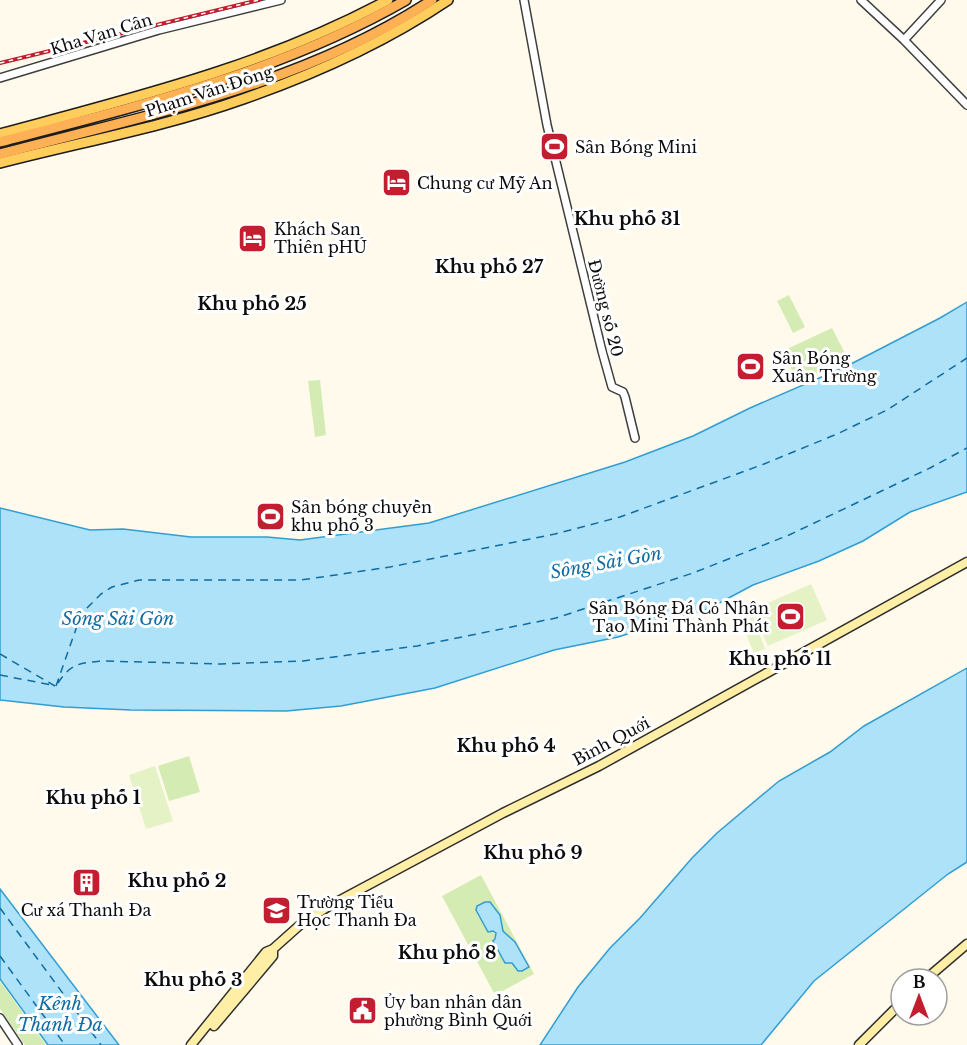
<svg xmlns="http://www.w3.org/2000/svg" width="967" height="1045" font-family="'Libre Baskerville',serif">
  <rect width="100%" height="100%" fill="#fffaeb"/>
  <path fill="#d4ebb3" d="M789 295 805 327 793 333 777 301Z
    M832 328 849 361 798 383 794 377 785 350Z
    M320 380 326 435 315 437 308 381Z
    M189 756 200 792 169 801 158 766Z
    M481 875 534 974 495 995 442 896Z
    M0 981 46 1045H25L0 1009Z"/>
  <path fill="#e5f2c6" d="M811 584 827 620 768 646 752 610Z
    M753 617 765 649 754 653 741 622Z
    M155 766 173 821 146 829 129 775Z"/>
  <path fill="#ade2f9" stroke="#319dd3" stroke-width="1.5" d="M967 302V492L910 512 863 541 819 561 753 585 708 609 618 637 554 650 435 688 341 706 286 711 131 710 64 707 0 700V508L90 530 123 529 191 537H267L300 540 429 523 625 462 693 436 750 408 847 366 940 318Z
    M967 668V862L948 874 814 981 761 1045H540L578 987 610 948 640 918 692 858 717 833 779 781 830 752 864 726Z
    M0 889 119 1045H48L0 979Z
    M485 902H490L500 915 503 931 515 942 529 967 522 971H518L512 963H505L493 941 495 939 496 933 493 931 488 932 476 910 477 906Z"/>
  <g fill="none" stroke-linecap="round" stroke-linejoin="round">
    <path stroke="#106ca3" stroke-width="1.5" stroke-dasharray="8 6" stroke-linecap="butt" d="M0 654 55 686
      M0 675 52 685
      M58 683C71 663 80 663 102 661L221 664 303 661 417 646 556 618 693 573 789 535 930 468 967 448
      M56 686 77 626 87 608 101 594 112 587 139 580H301L390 567 555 534 620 517 764 464 837 434 887 410 967 358
      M0 908 101 1045
      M0 956 65 1045"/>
    <defs>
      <path id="tertiary" d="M524 0 547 125 602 351 612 387 623 392 625 397 635 438
        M861 0 904 40 967 105
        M904 40 941 0
        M0 78 159 30 281 0
        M0 1018 18 1045"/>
      <path id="secondary" d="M926 979 967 944
        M214 1026 273 956V949
        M191 1045 266 952 273 949 301 924 329 906 503 813 599 766 967 562
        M859 1045 901 1003"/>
      <path id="primary" d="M0 134C133 98 266 66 388 0
        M0 163C81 142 164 127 243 99 312 75 387 41 448 0"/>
      <path id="trunk" d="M0 142C139 106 281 72 406 0
        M0 154C147 115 303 85 432 0"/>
    </defs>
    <use href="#tertiary" stroke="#3f3f3f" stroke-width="10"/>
    <use href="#secondary" stroke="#2e2e2e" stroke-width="11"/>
    <use href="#primary" stroke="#1d1d1d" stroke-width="12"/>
    <use href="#trunk" stroke="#1d1d1d" stroke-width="12"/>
    <use href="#tertiary" stroke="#fff" stroke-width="7"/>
    <use href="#secondary" stroke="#ffefa6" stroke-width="8"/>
    <use href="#primary" stroke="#ffcd5b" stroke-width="9"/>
    <use href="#trunk" stroke="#fdb054" stroke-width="9"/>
    <defs>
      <path id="rail" d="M0 63 259 0"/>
    </defs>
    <use href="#rail" stroke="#c21e30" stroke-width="4"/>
    <use href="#rail" stroke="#fff" stroke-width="1.5" stroke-dasharray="4.5" stroke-linecap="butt"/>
  </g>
  <defs>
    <symbol id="stadium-square" viewBox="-11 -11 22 22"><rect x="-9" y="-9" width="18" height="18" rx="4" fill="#c21e30" stroke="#fff"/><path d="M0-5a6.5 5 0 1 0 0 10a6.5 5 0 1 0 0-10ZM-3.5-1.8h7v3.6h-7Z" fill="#fff"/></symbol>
    <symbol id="hotel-square" viewBox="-11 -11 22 22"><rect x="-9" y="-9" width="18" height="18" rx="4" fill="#c21e30" stroke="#fff"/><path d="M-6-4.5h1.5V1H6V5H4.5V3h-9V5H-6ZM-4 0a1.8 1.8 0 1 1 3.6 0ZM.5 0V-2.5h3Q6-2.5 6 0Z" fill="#fff"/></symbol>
    <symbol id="building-square" viewBox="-11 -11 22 22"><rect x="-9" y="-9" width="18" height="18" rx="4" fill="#c21e30" stroke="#fff"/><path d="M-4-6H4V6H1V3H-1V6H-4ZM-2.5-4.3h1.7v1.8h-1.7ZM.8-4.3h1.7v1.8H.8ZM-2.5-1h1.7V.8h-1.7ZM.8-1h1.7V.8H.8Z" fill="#fff"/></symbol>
    <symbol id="school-square" viewBox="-11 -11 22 22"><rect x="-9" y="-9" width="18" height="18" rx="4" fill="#c21e30" stroke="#fff"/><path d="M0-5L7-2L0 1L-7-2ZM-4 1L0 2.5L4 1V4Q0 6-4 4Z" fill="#fff"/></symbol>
    <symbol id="civic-square" viewBox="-11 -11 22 22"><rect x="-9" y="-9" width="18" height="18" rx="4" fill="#c21e30" stroke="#fff"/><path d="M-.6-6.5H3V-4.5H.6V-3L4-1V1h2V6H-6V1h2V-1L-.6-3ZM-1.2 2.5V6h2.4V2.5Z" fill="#fff"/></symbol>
  </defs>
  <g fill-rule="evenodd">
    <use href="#stadium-square" x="538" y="130" width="33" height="33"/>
    <use href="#hotel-square" x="380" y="166" width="33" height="33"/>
    <use href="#hotel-square" x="236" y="222" width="33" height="33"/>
    <use href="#stadium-square" x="734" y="350" width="33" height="33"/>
    <use href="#stadium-square" x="254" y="500" width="33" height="33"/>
    <use href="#stadium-square" x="774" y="600" width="33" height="33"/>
    <use href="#building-square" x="70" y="866" width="33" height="33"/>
    <use href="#school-square" x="260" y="894" width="33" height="33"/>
    <use href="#civic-square" x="346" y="994" width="33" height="33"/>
  </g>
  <g text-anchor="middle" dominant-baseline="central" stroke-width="6" stroke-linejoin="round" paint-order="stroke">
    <g font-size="16" fill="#0c0c0c" stroke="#fff">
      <text transform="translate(101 34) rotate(-17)">Kha Vạn Cân</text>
      <text transform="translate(209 91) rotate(-18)">Phạm Văn Đồng</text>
      <text transform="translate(606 308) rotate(76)">Đường số 20</text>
      <text transform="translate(611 741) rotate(-28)">Bình Quới</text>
    </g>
    <g font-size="16" fill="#0c0c0c" stroke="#fff" text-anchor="start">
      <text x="575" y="147">Sân Bóng Mini</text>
      <text x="417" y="183">Chung cư Mỹ An</text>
      <text x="274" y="229">Khách Sạn<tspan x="274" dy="18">Thiên pHÚ</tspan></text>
      <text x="772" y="358">Sân Bóng<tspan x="772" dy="18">Xuân Trường</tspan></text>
      <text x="291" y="507">Sân bóng chuyền<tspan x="291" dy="18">khu phố 3</tspan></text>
      <text x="769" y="608" text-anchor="end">Sân Bóng Đá Cỏ Nhân<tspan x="769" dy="18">Tạo Mini Thành Phát</tspan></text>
      <text x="297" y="902">Trường Tiểu<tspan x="297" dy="18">Học Thanh Đa</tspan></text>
      <text x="86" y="910" text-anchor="middle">Cư xá Thanh Đa</text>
      <text x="384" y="1002">Ủy ban nhân dân<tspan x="384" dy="18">phường Bình Quới</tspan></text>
    </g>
    <g font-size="18" font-weight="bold" fill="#0c0c0c" stroke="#fff">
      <text x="627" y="219">Khu phố 31</text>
      <text x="489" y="267">Khu phố 27</text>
      <text x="252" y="304">Khu phố 25</text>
      <text x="780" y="659">Khu phố 11</text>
      <text x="506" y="746">Khu phố 4</text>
      <text x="93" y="798">Khu phố 1</text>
      <text x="533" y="853">Khu phố 9</text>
      <text x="177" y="881">Khu phố 2</text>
      <text x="447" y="953">Khu phố 8</text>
      <text x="193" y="980">Khu phố 3</text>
    </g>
    <g font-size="18" font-style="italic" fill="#106ca3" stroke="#fff">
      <text transform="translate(606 563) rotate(-10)">Sông Sài Gòn</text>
      <text x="118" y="619">Sông Sài Gòn</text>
      <text x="60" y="1004">Kênh<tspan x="60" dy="21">Thanh Đa</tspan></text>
    </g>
  </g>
  <g transform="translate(919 997)"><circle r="28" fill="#ffffff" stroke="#9e9e9e" stroke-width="1.5"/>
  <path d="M0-4.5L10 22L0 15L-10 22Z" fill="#c21e30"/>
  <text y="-9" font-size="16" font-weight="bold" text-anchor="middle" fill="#0c0c0c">B</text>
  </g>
</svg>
